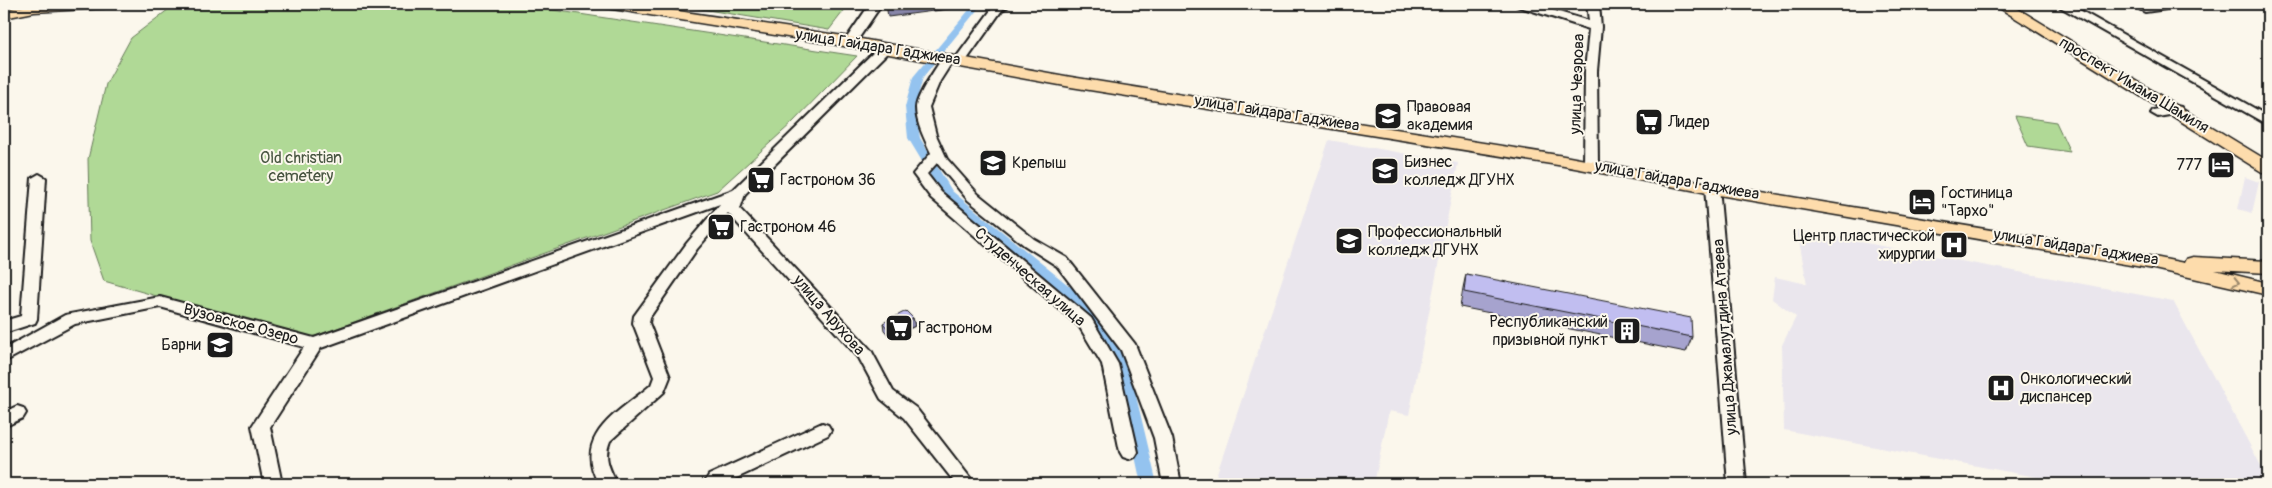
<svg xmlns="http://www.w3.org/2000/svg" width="2272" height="488" font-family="Pangolin,sans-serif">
  <rect width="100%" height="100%" fill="#fbf7ec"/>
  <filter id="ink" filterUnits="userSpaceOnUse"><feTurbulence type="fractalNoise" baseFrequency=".02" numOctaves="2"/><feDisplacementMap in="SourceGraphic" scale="10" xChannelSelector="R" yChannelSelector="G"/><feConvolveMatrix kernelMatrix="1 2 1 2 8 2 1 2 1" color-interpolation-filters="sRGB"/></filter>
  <g filter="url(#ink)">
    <path fill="#eae6ed" d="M1329 140 1458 163 1409 415 1389 411 1374 484H1225L1214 482Z
      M2245 177 2259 182 2252 213 2238 209Z
      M1797 230 2173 301 2268 479V484H2074L1784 430 1782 345 1796 317 1772 299 1775 277 1807 284Z"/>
    <path fill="#b0d996" stroke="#667a59" d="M259 4H513L857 56 792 123 717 191 307 339 104 281 90 241 88 159 106 84 131 38 169 9Z
      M671 4H849L829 30Z
      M2015 116 2056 122 2070 152 2028 146Z"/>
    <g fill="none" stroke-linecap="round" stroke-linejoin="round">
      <path fill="#94c3ef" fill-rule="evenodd" d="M974 4H986L978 9 923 77 915 107 920 138 952 191 1083 297 1127 358 1157 484H1141L1115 363 1073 303 943 196 908 138 905 107 913 77Z"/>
      <defs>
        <path id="minor" d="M870 4H882L854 45H846L844 42Z
          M998 4H1012L1002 10 963 65H955L953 62 955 59 994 6Z
          M1515 4H1532L1589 21 1587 4H1599L1601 27 1597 71 1598 166 1596 169 1591 170 1584 166 1585 71 1589 29 1517 6Z
          M2055 4H2069L2268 116V125Z
          M2129 4H2187L2181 7 2145 12Z
          M885 44 889 45 891 48 889 51 745 194 740 209 871 350 893 391 916 408 975 484H956L904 418 881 399 859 358 728 213 697 249 650 317 649 323 670 377 664 392 610 441C603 458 610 469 617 484H599C571 436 618 413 651 385L654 377 633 323 634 316 687 243 720 204 321 348 270 427 282 484H264L252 426 304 347 160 307 75 324 4 362V349L65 315 160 297 314 338 733 190 881 45Z
          M948 55 954 59 940 81 929 107 936 135 947 159 978 194 1034 239 1067 258 1135 344 1172 438 1181 484H1163L1154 438 1121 350 1057 266 1024 245 968 200 937 163 927 174 941 192 1091 318 1118 364 1138 452 1135 457 1129 459 1123 457 1120 452 1102 364 1079 326 931 198 913 174 931 153C925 140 916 123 916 108 916 97 937 66 944 56Z
          M2176 106 2181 107 2183 110 2181 113 2158 117 2151 113 2153 110Z
          M39 174 46 178 37 319 35 323 4 333V321L21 316 32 178Z
          M1712 183 1719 187 1746 484H1728L1705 187Z
          M17 406 23 408 26 413 23 418 4 427V412Z
          M822 423 828 425 831 430 828 435 724 484H704L709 475Z"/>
        <path id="major" d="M34 4H111L104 8 34 12 4 18V10Z
          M599 4H632L850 37 1071 77 1564 156 1713 184 2154 257 2184 263 2186 259 2193 257 2268 261V273L2215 270 2268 283V295L2154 269 1713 194 1564 166 1071 87 850 47 606 8Z
          M1993 4H2010L2268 161V173L2262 172Z"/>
      </defs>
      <use href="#minor" stroke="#1c1c1c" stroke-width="4"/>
      <use href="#major" stroke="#1c1c1c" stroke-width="3"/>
      <use href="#minor" fill="#fbf7ec" fill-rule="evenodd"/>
      <use href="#major" fill="#fddcac" fill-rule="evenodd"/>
    </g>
    <path fill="#a6a3ce" stroke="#1c1c1c" d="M1466 274 1692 337 1686 352 1460 307 1463 288Z
      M913 318 915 326 891 338 884 330 883 323Z"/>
    <path fill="#8785a8" stroke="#1c1c1c" d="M886 4H964V7L888 17Z
      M913 318 915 326 891 338 889 330Z"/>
    <path fill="#c1bef0" stroke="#1c1c1c" d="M1466 274 1691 318 1692 337 1464 292Z
      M906 311 913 318 889 330 883 323Z"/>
    <defs><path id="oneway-chevron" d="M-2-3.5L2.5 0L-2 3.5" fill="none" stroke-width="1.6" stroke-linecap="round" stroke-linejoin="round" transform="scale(1.25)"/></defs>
    <use stroke="#98866b" href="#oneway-chevron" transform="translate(2236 282) rotate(13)"/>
  </g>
  <defs>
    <symbol id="university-square" viewBox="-11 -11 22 22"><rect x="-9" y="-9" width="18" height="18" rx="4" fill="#1c1c1c" stroke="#fbf7ec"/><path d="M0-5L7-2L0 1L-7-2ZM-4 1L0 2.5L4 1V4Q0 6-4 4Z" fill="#fff"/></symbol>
    <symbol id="supermarket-square" viewBox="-11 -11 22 22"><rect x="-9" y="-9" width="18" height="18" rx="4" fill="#1c1c1c" stroke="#fbf7ec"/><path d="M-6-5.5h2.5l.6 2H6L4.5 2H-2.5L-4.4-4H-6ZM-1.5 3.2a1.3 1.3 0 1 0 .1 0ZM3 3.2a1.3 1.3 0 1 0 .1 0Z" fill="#fff"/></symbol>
    <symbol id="school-square" viewBox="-11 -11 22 22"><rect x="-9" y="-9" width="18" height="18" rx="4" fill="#1c1c1c" stroke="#fbf7ec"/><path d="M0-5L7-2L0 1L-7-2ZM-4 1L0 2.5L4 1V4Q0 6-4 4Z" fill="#fff"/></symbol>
    <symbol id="hotel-square" viewBox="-11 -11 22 22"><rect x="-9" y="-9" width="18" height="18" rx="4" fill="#1c1c1c" stroke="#fbf7ec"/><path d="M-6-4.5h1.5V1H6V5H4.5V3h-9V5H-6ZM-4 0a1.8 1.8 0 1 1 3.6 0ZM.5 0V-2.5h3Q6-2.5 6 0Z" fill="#fff"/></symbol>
    <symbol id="hospital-square" viewBox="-11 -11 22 22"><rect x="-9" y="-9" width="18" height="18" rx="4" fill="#1c1c1c" stroke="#fbf7ec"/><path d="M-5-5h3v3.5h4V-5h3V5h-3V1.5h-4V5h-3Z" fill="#fff"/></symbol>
    <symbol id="building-square" viewBox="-11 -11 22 22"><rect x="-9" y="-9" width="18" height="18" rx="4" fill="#1c1c1c" stroke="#fbf7ec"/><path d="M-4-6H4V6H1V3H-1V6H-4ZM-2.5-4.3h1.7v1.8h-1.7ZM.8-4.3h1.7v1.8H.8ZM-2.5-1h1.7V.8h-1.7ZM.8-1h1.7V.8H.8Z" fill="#fff"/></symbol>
  </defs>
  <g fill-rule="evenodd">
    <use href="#university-square" x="1372" y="100" width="32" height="32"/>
    <use href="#supermarket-square" x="1633" y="106" width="32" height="32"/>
    <use href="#school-square" x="977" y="147" width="32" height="32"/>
    <use href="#hotel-square" x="2205" y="149" width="32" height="32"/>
    <use href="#university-square" x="1369" y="155" width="32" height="32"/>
    <use href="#supermarket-square" x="745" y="164" width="32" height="32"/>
    <use href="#hotel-square" x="1906" y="186" width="32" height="32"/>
    <use href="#supermarket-square" x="705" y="211" width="32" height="32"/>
    <use href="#university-square" x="1333" y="225" width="32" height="32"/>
    <use href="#hospital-square" x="1938" y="229" width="32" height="32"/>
    <use href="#supermarket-square" x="883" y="312" width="32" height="32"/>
    <use href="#building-square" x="1611" y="315" width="32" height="32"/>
    <use href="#school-square" x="204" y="329" width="32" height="32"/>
    <use href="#hospital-square" x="1985" y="372" width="32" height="32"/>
  </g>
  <g text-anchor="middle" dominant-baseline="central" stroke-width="4" stroke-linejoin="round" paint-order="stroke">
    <g font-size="16" fill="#1c1c1c" stroke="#fbf7ec">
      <text transform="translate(878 47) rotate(9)">улица Гайдара Гаджиева</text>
      <text transform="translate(1577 84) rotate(-88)">улица Чеэрова</text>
      <text transform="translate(2134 85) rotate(31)">проспект Имама Шамиля</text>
      <text transform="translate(1277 113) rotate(9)">улица Гайдара Гаджиева</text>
      <text transform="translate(1677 180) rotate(10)">улица Гайдара Гаджиева</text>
      <text transform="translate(2076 247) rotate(9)">улица Гайдара Гаджиева</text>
      <text transform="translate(1030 277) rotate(41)">Студенческая улица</text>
      <text transform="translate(829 315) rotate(49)">улица Арухова</text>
      <text transform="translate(241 324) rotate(15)">Вузовское Озеро</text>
      <text transform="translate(1725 337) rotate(-94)">улица Джамалутдина Атаева</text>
    </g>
    <g font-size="16" fill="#1c1c1c" stroke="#fbf7ec" text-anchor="start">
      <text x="1407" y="107">Правовая<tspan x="1407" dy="18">академия</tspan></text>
      <text x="1668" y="122">Лидер</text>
      <text x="1404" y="162">Бизнес<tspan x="1404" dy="18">колледж ДГУНХ</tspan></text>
      <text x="1012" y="163">Крепыш</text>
      <text x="2202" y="165" text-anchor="end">777</text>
      <text x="780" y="180">Гастроном 36</text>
      <text x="1941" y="193">Гостиница<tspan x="1941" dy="18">"Тархо"</tspan></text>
      <text x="740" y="227">Гастроном 46</text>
      <text x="1368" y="232">Профессиональный<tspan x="1368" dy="18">колледж ДГУНХ</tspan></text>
      <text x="1935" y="236" text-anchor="end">Центр пластической<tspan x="1935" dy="18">хирургии</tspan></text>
      <text x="1608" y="322" text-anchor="end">Республиканский<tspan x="1608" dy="18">призывной пункт</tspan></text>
      <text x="918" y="328">Гастроном</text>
      <text x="201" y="345" text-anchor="end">Барни</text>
      <text x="2020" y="379">Онкологический<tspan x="2020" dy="18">диспансер</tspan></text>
    </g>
    <g font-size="16" fill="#485541" stroke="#fbf7ec">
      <text x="301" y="158">Old сhristian<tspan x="301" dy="18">cemetery</tspan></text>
    </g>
  </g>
  <rect width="2272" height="488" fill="none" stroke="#fbf7ec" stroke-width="20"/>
  <rect x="10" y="10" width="2252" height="468" fill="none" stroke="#1c1c1c" stroke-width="2" filter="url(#ink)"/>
</svg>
